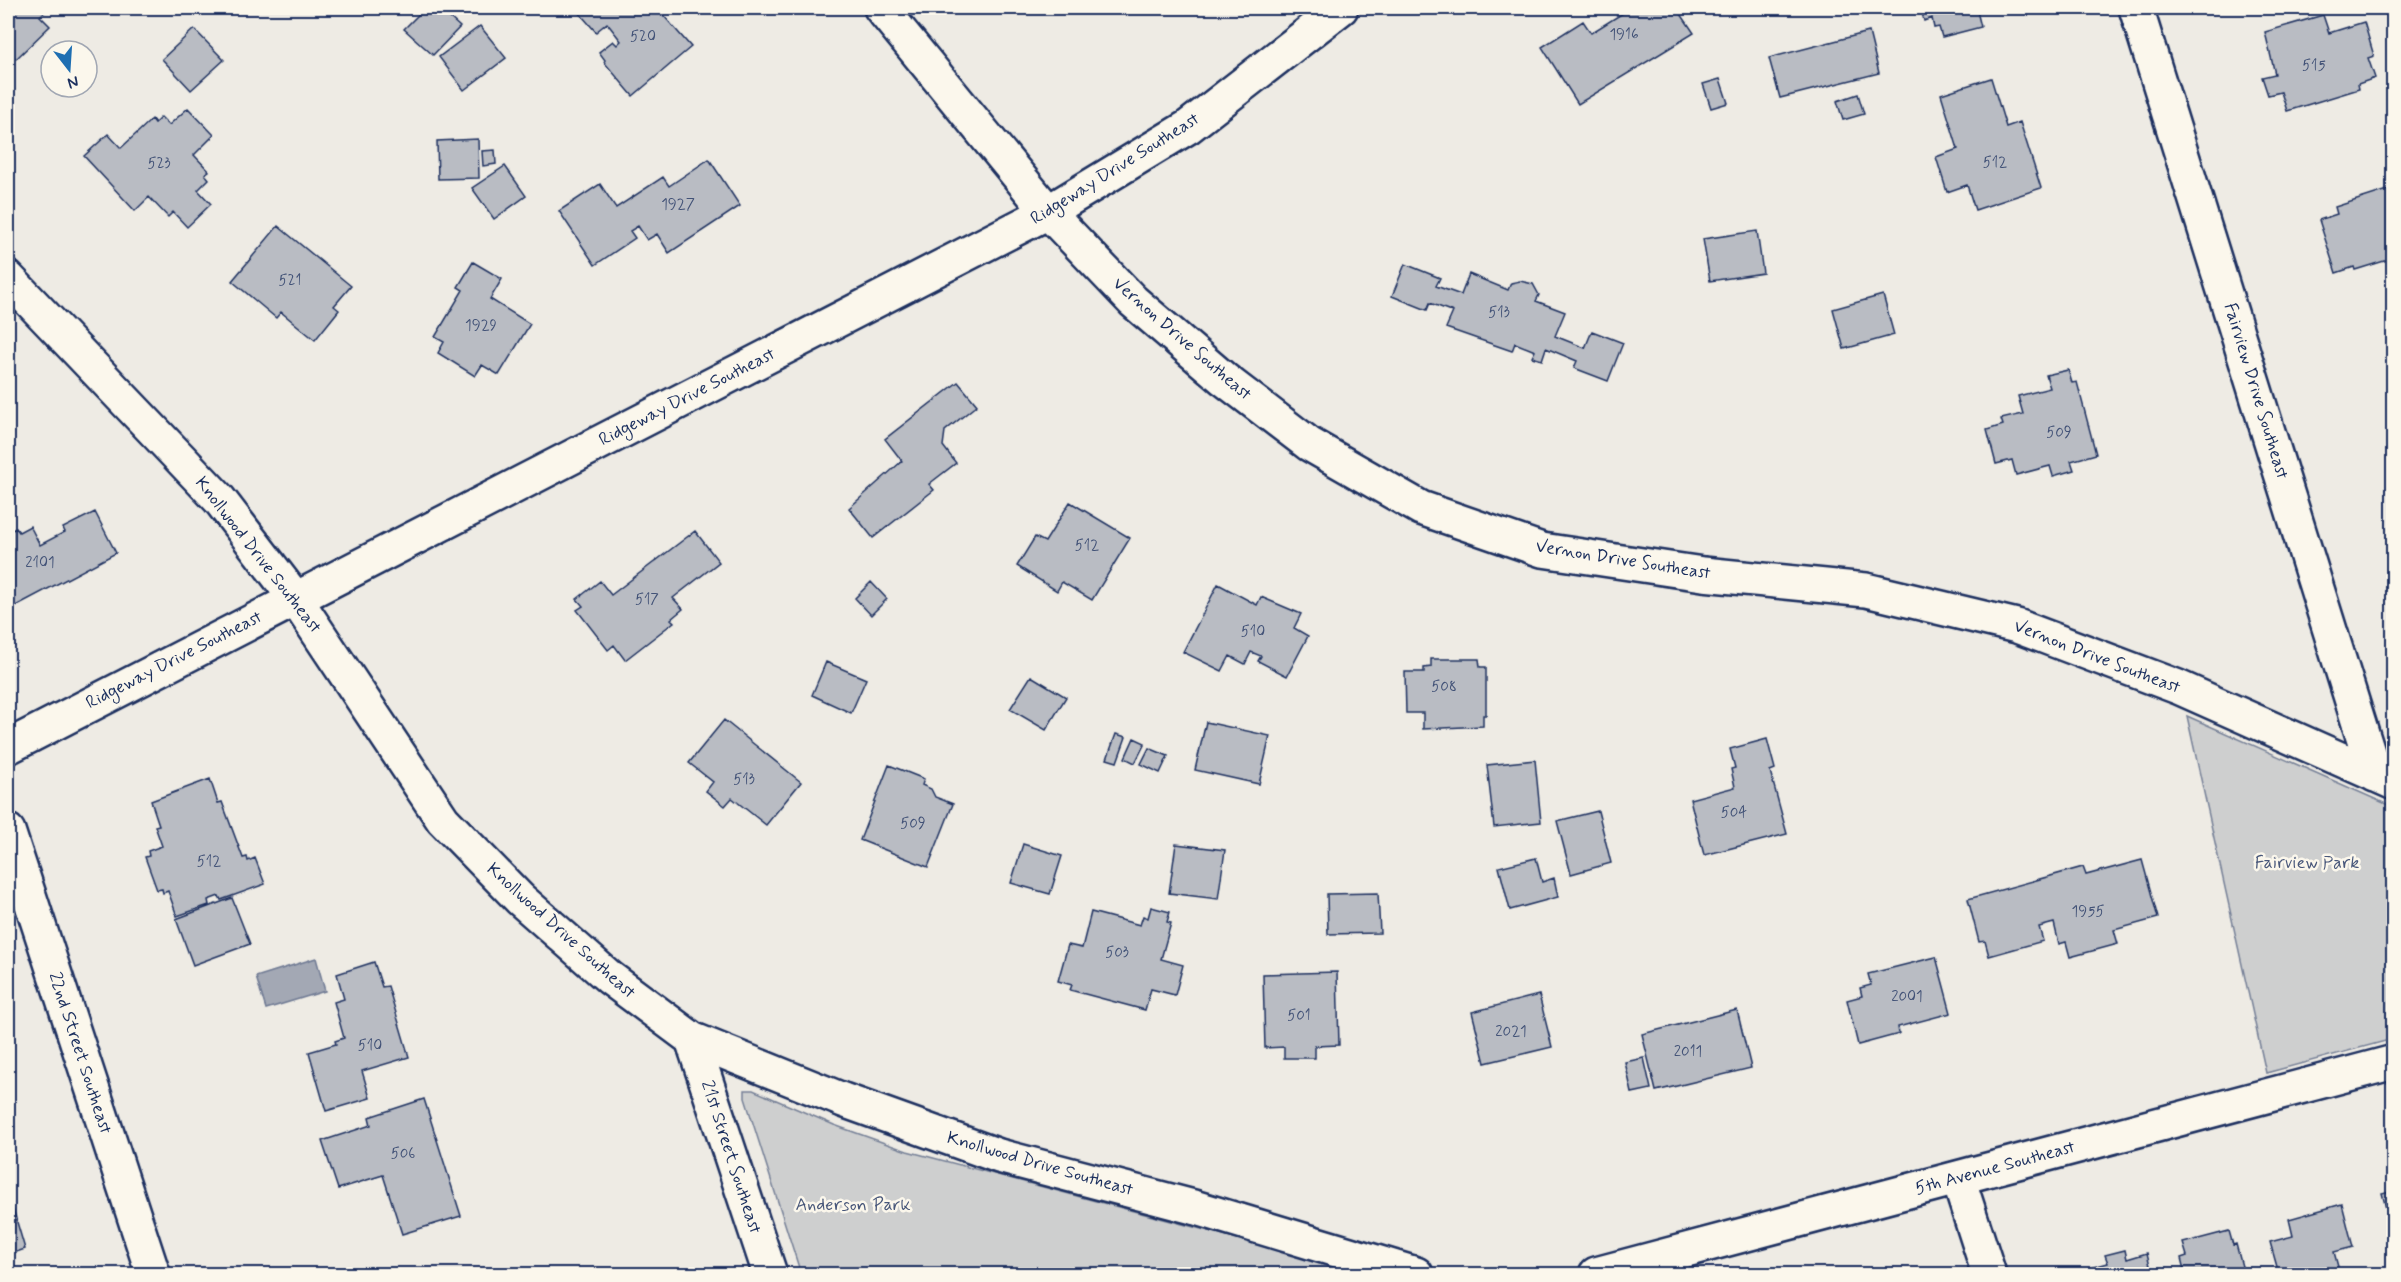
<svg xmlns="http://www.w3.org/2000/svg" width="2401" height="1282" font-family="Mynerve,sans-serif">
  <rect width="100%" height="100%" fill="#eeebe4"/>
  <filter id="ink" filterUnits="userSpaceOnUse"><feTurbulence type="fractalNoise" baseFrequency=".0167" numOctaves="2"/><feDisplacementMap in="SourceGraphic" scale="12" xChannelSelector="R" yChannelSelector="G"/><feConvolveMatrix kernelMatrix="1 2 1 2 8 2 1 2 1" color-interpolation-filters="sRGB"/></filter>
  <g filter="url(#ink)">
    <path fill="#cecfcf" stroke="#747f96" stroke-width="1.5" d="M2187 716 2393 807V1039L2266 1073Z
      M745 1090H753L834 1125 907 1151 1370 1274H801L745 1098Z"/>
    <path fill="#a3a8b4" stroke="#6d7892" stroke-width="1.5" d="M316 958 325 991 266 1009 256 977Z"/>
    <path fill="#b9bcc3" stroke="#1b2f5e" stroke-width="1.5" d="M8 8H49L40 16 50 26 16 59 8 50Z
      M425 8H439L460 27 433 55 404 29Z
      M575 8H657L691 47 633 96 604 62 605 60 599 52 613 41 617 45 621 41 607 23 596 32Z
      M1631 8H1677L1694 33 1578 104 1542 47 1583 21 1591 33Z
      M1921 8H1989L1977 11 1981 27 1942 37 1939 27 1934 28 1932 18 1924 21Z
      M2323 15 2329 33 2364 22 2374 56 2368 58 2375 78 2358 84 2359 89 2287 111 2281 92 2268 95 2262 77 2275 74 2265 32Z
      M480 26 506 58 464 90 439 57Z
      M194 29 224 60 191 90 162 59Z
      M1869 32 1879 73 1780 98 1769 58Z
      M1991 78 2006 127 2020 122 2041 188 1975 210 1967 185 1947 192 1936 157 1958 149 1941 94Z
      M1720 79 1728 103 1711 108 1703 84Z
      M1858 94 1864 114 1843 120 1837 101Z
      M188 108 214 135 194 155 209 171 205 174 209 179 198 190 211 204 187 227 173 212 168 217 149 197 135 211 84 156 108 134 121 148 152 119 155 123 161 117 169 125Z
      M478 139 479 178 438 179 437 141Z
      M495 150 496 164 483 166 482 151Z
      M709 159 740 206 669 253 657 234 647 240 638 226 630 231 635 238 595 265 559 211 600 184 616 208 663 177 669 186Z
      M505 166 526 196 494 219 472 188Z
      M2394 188V258L2355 270 2354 267 2336 273 2319 220 2337 214 2335 207Z
      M278 226 351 286 334 306 339 310 315 340 281 312 276 318 232 281Z
      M1757 231 1763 273 1710 281 1703 239Z
      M473 262 502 279 490 299 530 324 499 375 482 365 475 376 438 353 444 342 435 337 463 290 458 287Z
      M1405 264 1440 278 1436 286 1461 295 1469 274 1508 290 1511 283 1520 281 1533 284 1539 295 1536 301 1565 312 1555 336 1585 348 1592 331 1623 343 1608 381 1574 368 1577 361 1546 348 1542 360 1532 357 1535 351 1515 343 1512 351 1446 328 1453 312 1430 303 1427 310 1392 296Z
      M1883 295 1894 335 1844 349 1833 309Z
      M2068 370 2072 383 2077 382 2096 454 2071 461 2074 470 2053 476 2050 466 2016 475 2012 460 1996 464 1987 430 2003 425 2001 419 2023 414 2018 396 2050 388 2046 375Z
      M958 382 977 405 945 431 943 446 956 463 929 484 934 490 873 538 849 508 902 461 885 439Z
      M1070 502 1130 538 1092 600 1062 582 1057 591 1017 566 1035 537 1045 542Z
      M95 512 116 553 8 610V532L16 528 19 532 30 526 40 545 65 532 63 528Z
      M695 531 719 562 673 598 683 609 671 619 674 622 625 660 614 645 608 650 577 610 583 606 577 599 600 581 611 595Z
      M871 582 887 599 871 615 855 598Z
      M1218 584 1257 605 1261 597 1301 614 1294 628 1308 636 1287 676 1258 661 1261 656 1251 652 1245 664 1230 656 1222 671 1183 652Z
      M1431 659H1479L1480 667H1486V715H1483V726L1423 729V713H1406L1405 672H1424V668L1431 667Z
      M826 662 866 679 851 713 812 695Z
      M1031 676 1066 697 1046 730 1010 709Z
      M724 720 801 782 766 825 732 798 725 806 706 791 713 782 689 763Z
      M1206 722 1270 736 1259 784 1195 770Z
      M1116 734 1126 737 1117 762 1107 759Z
      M1134 738 1145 743 1135 763 1125 758Z
      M1767 739 1775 769 1770 771 1787 834 1704 855 1690 799 1735 787 1731 769 1735 768 1730 749Z
      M1149 748 1168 756 1160 773 1141 764Z
      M1535 760 1541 822 1494 827 1487 765Z
      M889 765 924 779 922 785 931 789 935 797 953 804 928 867 860 840Z
      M210 779 218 803 222 802 243 858 247 857 248 861 255 858 265 884 221 900 219 896 208 900 209 905 177 916 168 891 163 893 162 889 157 890 145 857 149 856 148 851 162 846 155 826 159 825 151 801Z
      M1598 811 1611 863 1571 874 1557 821Z
      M1023 844 1062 856 1050 894 1011 883Z
      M1176 844 1225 850 1218 899 1169 893Z
      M1536 858 1542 882 1554 878 1558 897 1510 910 1499 867Z
      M2142 860 2158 918 2114 930 2118 944 2070 957 2066 942 2059 944 2054 923 2039 927 2043 941 1989 956 1985 941 1979 942 1968 899 2083 867 2086 875Z
      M1378 893 1380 933 1328 934 1327 894Z
      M232 898 250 944 193 965 176 919Z
      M1151 907 1170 912 1167 922 1171 923 1161 959 1183 965 1175 995 1151 989 1145 1010 1070 990 1072 985 1058 981 1068 945 1082 948 1091 912 1140 925 1143 916 1148 918Z
      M1936 957 1951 1013 1898 1027 1899 1034 1858 1045 1847 1000 1862 996 1860 988 1871 985 1868 974Z
      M374 962 382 987 388 986 409 1057 362 1071 370 1098 326 1111 309 1052 336 1044 335 1041 344 1038 334 1002 344 999 337 974Z
      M1337 972 1339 1045 1315 1046V1058H1284V1047L1265 1048 1263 974Z
      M1539 995 1552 1047 1485 1063 1472 1012Z
      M1737 1010 1751 1068 1656 1091 1642 1034Z
      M1644 1058 1651 1089 1632 1093 1625 1062Z
      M424 1099 461 1216 402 1234 383 1175 338 1189 322 1141 371 1125 369 1117Z
      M2394 1190V1238L2382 1193Z
      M11 1202 25 1249 8 1255V1203Z
      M2342 1204 2353 1247 2334 1252 2340 1274H2279L2270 1242 2293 1236 2289 1219Z
      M2229 1231 2233 1245 2236 1244 2244 1274H2185L2181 1258 2187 1256 2183 1243Z
      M2125 1250 2127 1259 2147 1253 2152 1274H2068L2108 1263 2105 1255Z"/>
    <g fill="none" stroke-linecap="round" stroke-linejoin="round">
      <defs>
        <path id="street" d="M881 8 1048 212 1133 301 1224 379 1309 444 1421 508 1542 550 1703 574 1866 590 2017 626 2178 687 2394 783
          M2136 8 2375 775
          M8 278 219 499 295 598 443 820 520 899 610 978 692 1039 843 1100 999 1156 1197 1208 1416 1274
          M8 747 1048 212 1188 127 1341 8
          M8 831 153 1274
          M692 1039 770 1274
          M1958 1178 1989 1274
          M1596 1274 2394 1062"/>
      </defs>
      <use href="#street" stroke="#1b2f5e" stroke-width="38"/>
      <use href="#street" stroke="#fbf7ec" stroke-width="33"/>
    </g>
  </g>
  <g text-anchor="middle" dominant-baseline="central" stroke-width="5" stroke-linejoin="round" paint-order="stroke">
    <g font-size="15" fill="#425277">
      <text x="1624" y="35">1916</text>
      <text x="643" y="37">520</text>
      <text x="2314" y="66">515</text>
      <text x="1995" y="163">512</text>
      <text x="159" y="164">523</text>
      <text x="678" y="205">1927</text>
      <text x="290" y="281">521</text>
      <text x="1499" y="313">513</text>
      <text x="481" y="326">1929</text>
      <text x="2059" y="433">509</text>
      <text x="1087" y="546">512</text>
      <text x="40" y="563">2101</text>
      <text x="647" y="600">517</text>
      <text x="1253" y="632">510</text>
      <text x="1444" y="687">508</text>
      <text x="744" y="780">513</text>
      <text x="1734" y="813">504</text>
      <text x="913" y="824">509</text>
      <text x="209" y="862">512</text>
      <text x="2088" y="912">1955</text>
      <text x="1117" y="953">503</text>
      <text x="1907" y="997">2001</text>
      <text x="1299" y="1016">501</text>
      <text x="1511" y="1032">2021</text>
      <text x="370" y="1046">510</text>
      <text x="1688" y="1052">2011</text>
      <text x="403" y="1154">506</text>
    </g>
    <g font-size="18" fill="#1b2f5e" stroke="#fbf7ec">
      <text transform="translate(1115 169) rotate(-32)">Ridgeway Drive Southeast</text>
      <text transform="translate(1182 339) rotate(41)">Vernon Drive Southeast</text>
      <text transform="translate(2256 391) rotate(73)">Fairview Drive Southeast</text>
      <text transform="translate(687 397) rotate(-27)">Ridgeway Drive Southeast</text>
      <text transform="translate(258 555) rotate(52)">Knollwood Drive Southeast</text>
      <text transform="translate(1623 560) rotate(9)">Vernon Drive Southeast</text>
      <text transform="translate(2097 657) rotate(21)">Vernon Drive Southeast</text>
      <text transform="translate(174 660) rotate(-27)">Ridgeway Drive Southeast</text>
      <text transform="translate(561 931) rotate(42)">Knollwood Drive Southeast</text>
      <text transform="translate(80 1053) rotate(72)">22nd Street Southeast</text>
      <text transform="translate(731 1157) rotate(72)">21st Street Southeast</text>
      <text transform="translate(1040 1164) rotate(16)">Knollwood Drive Southeast</text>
      <text transform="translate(1995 1168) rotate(-15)">5th Avenue Southeast</text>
    </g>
    <g font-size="18" fill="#48577a" stroke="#fbf7ec">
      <text x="2307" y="863">Fairview Park</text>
      <text x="853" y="1205">Anderson Park</text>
    </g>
  </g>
  <rect width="2401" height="1282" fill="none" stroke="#fbf7ec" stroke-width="30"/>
  <rect x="15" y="15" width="2371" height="1252" fill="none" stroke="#1b2f5e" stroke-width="2" filter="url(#ink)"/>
  <g transform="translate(69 69) rotate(163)"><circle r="28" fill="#fbf7ec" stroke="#a1a7b3" stroke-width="1.5"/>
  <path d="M0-4.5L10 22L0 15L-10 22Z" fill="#1f6fb2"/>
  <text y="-9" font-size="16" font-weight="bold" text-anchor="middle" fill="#1b2f5e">N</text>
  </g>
</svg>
